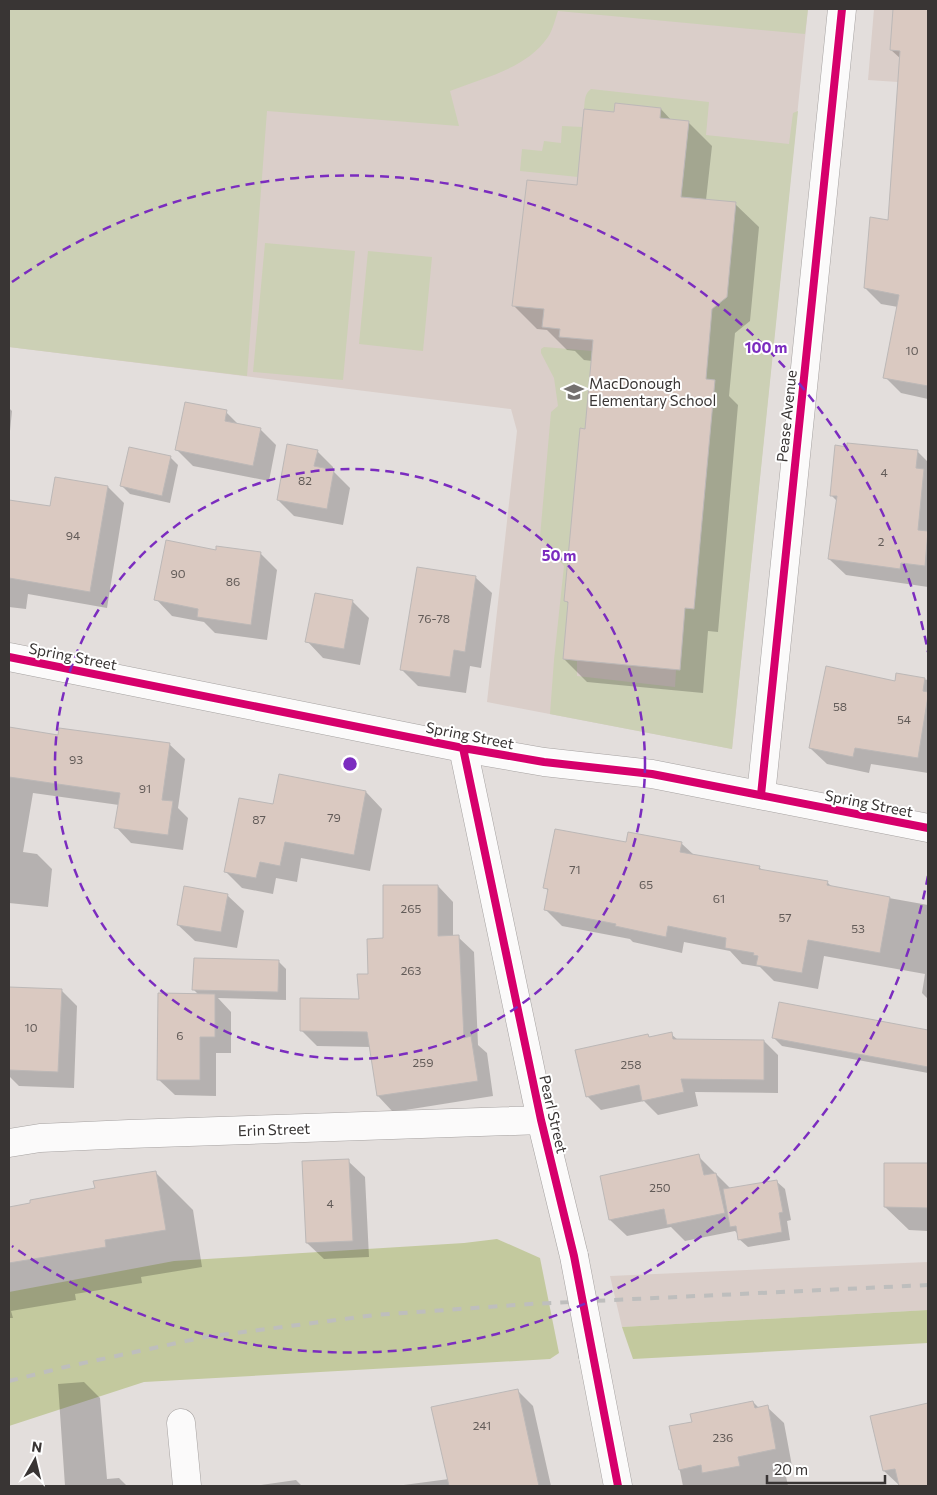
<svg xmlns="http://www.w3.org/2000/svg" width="937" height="1495" font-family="Commissioner,sans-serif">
  <rect width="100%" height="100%" fill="#e3dedc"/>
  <path fill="#dacec9" d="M9 9H808L732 749 487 702 517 431 511 409 9 347Z
    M874 9H928V84L868 80Z
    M928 1262V1310L622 1327 610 1276Z"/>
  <path fill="#ccd0b5" d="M9 9H808L805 34 558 11C555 19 553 30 548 37 526 69 485 77 450 91L459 126 267 111 247 376 9 347Z
    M591 89 709 102 706 135 789 144 793 113 798 111 732 749 550 714 554 660 564 566 540 537 551 412 558 406 554 378 541 353V349L544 347 592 351 585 429 581 428 564 601 568 602 563 659 577 661V676L675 687 676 670H680L685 608 694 609 715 380 706 379 693 320 722 301 727 292 736 203 681 197 689 121 660 118 661 108 615 103 614 112 584 109C585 101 584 94 591 89Z
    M562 126 583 127 578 177 520 171 522 149 542 151 544 141 561 143Z
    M265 243 355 251 343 380 253 372Z
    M368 251 432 257 423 351 359 344Z"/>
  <path fill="#c3c99e" d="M497 1239 540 1258 559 1353 550 1359 144 1382 9 1426V1292L174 1261 464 1243Z
    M928 1310V1343L633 1359 622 1327Z"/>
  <path fill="#0003" d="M894 9H928V201H921L901 59 891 50Z
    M661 109 672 121 688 122 712 146 706 200 735 204 759 227 750 321 735 333 729 396 738 405 718 632 708 631 703 693 587 682 564 659 569 604 566 601 586 430 592 361 584 360 575 351 567 350 547 330 537 329 514 306 578 187 615 113Z
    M872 219 928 229V399L901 393 885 377 898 307 881 304 865 288Z
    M9 408 12 411 9 441Z
    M226 412 239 425 260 429 276 445 269 481 193 466 177 450Z
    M317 451 333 467V471L350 488 343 525 294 516 278 500Z
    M917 451 928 462V587L846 575 829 559 837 501 831 495Z
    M170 457 178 465 170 503 130 494 122 486Z
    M108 487 124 503 107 608 28 594 26 609 9 607V501L51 508Z
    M217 551 260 553 277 570 267 640 215 633 204 622 172 616 156 599Z
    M475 577 492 593 481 668 470 666 466 693 418 686 402 670Z
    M352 601 369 618 360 665 323 658 307 641Z
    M897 674 928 680V773L871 764 869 773 827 764 810 748 896 682Z
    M9 728 59 737 169 744 185 759 178 808 188 818 183 850 131 843 116 827 119 805 33 793 23 852 37 854 52 869 48 907 9 903Z
    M366 792 382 809 370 871 301 858 297 882 276 878 273 894 242 888 226 872 274 806Z
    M681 843 694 855 759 867 763 871 827 882 833 888 928 905V999L922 993 925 974 824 956 818 989 774 981 760 967 742 964 730 951 684 942 682 953 633 942 630 939 562 926 545 909 549 892 545 887 627 844Z
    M438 886 453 902V937H458L474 952 478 1045 487 1053 493 1096 393 1112 378 1096 370 1047 317 1046 301 1030 360 1000 384 940Z
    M227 895 244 911 237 948 195 941 178 925Z
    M278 961 286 969V1000L218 998 231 1012V1053H216V1096L175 1095 158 1079 199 995 194 990Z
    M9 988 61 990 77 1006 74 1088 19 1086 9 1076Z
    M780 1004 928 1031V1073L782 1046 774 1038Z
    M671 1034 678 1040 764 1041 778 1055V1093L695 1092 698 1106 658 1115 644 1101 601 1110 587 1096 648 1036 650 1038Z
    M698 1156 731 1189 776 1181 785 1189 791 1220 787 1221 790 1240 748 1247 739 1239V1235L735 1231 685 1241 671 1227 627 1236 610 1220 601 1177Z
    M348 1161 365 1177 369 1257 324 1259 307 1243Z
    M885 1164 928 1165V1231L909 1230 885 1207Z
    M156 1173 193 1210 202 1267 141 1277 142 1283 75 1294 76 1300 11 1311 13 1318H9V1209L32 1205 96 1189Z
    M84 1382 100 1398 107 1479 119 1478 127 1486H65L58 1384Z
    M517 1390 533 1406 551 1486H396L449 1479Z
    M753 1402 759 1408 767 1407 784 1423 792 1466 784 1467 788 1486H683L671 1427 693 1423Z
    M928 1404V1486H900L884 1471 872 1417Z
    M296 1480 302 1486H254Z"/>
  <path fill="#dac9c1" stroke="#bcb8b7" d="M893 9H928V386L883 378 899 295 864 288 870 217 888 220 900 51 890 50Z
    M615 103 661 108 660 118 689 121 681 197 736 202 727 297 712 309 706 379 715 380 694 609 685 608 680 670 563 659 568 602 564 601 580 428 585 429 593 340 559 337 560 329 542 327 544 309 512 306 527 180 577 185 584 109 614 112Z
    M185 402 227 410 225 421 261 428 253 466 175 450Z
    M847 443 918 450 916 468 924 469 918 530 928 531 925 566 901 563 900 569 828 559 837 496H830L835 445 847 447Z
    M287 444 318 450 314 466 334 470 327 509 277 500Z
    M129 447 171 456 162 496 120 486Z
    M55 477 108 486 90 592 9 578V500L50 506Z
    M166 540 216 550V546L261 552 251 625 197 617 198 609 154 600Z
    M417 567 476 576 465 652 454 650 450 677 400 670Z
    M315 593 353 600 344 649 305 642Z
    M826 666 895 681 896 673 925 678 923 691 928 692V696L918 758 855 748 853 757 809 748Z
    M9 727 58 735 59 728 170 743 162 800 173 801 168 835 114 828 120 793 9 777Z
    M279 774 366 791 354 855 285 842 280 866 260 862 256 878 224 872 239 798 273 804Z
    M555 829 626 842 628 832 682 842 680 852 760 866 759 869 828 881 827 885 890 897 880 953 808 940 802 973 756 965 758 956 753 955 754 953 725 948 726 938 668 926 666 937 615 926 616 924 544 910 548 889 543 888Z
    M383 885H438V936L459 935 464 1038 471 1036 478 1081 377 1096 367 1032 300 1031V998L359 999 357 974H368L367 939 383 938Z
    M184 886 228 894 221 932 177 925Z
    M194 958 279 960 278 992 192 990Z
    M9 987 62 989 58 1072 9 1070Z
    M158 993 215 994V1037H200V1080H157Z
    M779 1002 928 1030V1067L772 1038Z
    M672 1032 673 1039 764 1040V1080L681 1079 684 1092 642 1101 639 1085 586 1097 575 1050 648 1034 649 1037Z
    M699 1154 704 1175 716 1173 725 1213 667 1225 664 1209 609 1220 600 1176Z
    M349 1159 353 1241 306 1243 302 1161Z
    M884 1163H928V1208L884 1207Z
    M156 1171 166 1230 105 1240 106 1247 9 1263V1207L30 1203V1200L95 1188 93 1181Z
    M777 1180 783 1212 779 1213 782 1232 738 1240 736 1226 730 1227 723 1189Z
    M518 1389 539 1486H449L431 1407Z
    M753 1401 755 1408 768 1405 776 1449 738 1457 740 1466 702 1473 701 1465 679 1470 669 1426 692 1422 690 1414Z
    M928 1403V1486H899L895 1469 883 1471 870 1416Z"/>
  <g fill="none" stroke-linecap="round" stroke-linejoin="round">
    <defs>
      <path id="minor" d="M463 748 541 1120 574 1256
        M761 795 842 9
        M9 1143 40 1138 129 1134 541 1120
        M593 1356 618 1486
        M181 1423 187 1486"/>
      <path id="tertiary" d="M9 657 463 748 544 762 652 774 928 828"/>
    </defs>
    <use href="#minor" stroke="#a6a2a1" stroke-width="29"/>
    <use href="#tertiary" stroke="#a6a2a1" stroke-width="29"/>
    <use href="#minor" stroke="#fbfafa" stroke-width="28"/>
    <use href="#tertiary" stroke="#fbfafa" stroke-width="28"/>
    <path stroke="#bebebd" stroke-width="4" stroke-dasharray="9 9" stroke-linecap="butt" d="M9 1381 65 1367 205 1337 375 1315 530 1304 928 1285"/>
    <defs>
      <path id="minor-bridge" d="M574 1256 593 1356"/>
    </defs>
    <use href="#minor-bridge" stroke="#a6a2a1" stroke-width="29" stroke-linecap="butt"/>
    <use href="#minor-bridge" stroke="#fbfafa" stroke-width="28"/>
    <defs>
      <path id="cycleway" d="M9 657 463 748 544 762 652 774 928 828
        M463 748 541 1120 574 1256 618 1486
        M761 795 842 9"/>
    </defs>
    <use href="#cycleway" stroke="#fff" stroke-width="11"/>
    <use href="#cycleway" stroke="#d6006c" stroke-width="8"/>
  </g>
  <g fill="none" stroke="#7b2cbf" stroke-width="2.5" stroke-dasharray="9 6">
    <circle cx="350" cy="764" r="295"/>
    <path d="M928 876A589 589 0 0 1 12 1246M12 282A589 589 0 0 1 928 652"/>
  </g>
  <defs>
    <symbol id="school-bare" viewBox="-9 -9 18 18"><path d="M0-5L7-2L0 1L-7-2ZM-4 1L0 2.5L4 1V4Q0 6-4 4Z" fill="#74706f" stroke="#fff" stroke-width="2.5" paint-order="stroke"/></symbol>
  </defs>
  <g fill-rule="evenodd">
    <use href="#school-bare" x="560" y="378" width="28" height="28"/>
  </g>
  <g text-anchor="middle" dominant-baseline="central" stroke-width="4" stroke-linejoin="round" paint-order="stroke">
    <g font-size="12" fill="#625b58">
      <text x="912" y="350">10</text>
      <text x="884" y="472">4</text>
      <text x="305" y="480">82</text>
      <text x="73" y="535">94</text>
      <text x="881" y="541">2</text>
      <text x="178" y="573">90</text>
      <text x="233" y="581">86</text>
      <text x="434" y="618">76-78</text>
      <text x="840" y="706">58</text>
      <text x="904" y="719">54</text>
      <text x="76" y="759">93</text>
      <text x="145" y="788">91</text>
      <text x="334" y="817">79</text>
      <text x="259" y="819">87</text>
      <text x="575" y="869">71</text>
      <text x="646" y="884">65</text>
      <text x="719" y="898">61</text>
      <text x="411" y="908">265</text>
      <text x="785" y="917">57</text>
      <text x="858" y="928">53</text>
      <text x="411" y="970">263</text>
      <text x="31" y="1027">10</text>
      <text x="180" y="1035">6</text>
      <text x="423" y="1062">259</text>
      <text x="631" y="1064">258</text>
      <text x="660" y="1187">250</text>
      <text x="330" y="1203">4</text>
      <text x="482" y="1425">241</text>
      <text x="723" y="1437">236</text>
    </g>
    <g font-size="15" fill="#393534" stroke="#fff" text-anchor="start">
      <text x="589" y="383">MacDonough<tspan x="589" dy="17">Elementary School</tspan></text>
    </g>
    <g font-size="15" fill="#393534" stroke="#fff">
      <text transform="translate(786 416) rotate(-84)">Pease Avenue</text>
      <text transform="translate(73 656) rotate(11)">Spring Street</text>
      <text transform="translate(470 735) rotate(11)">Spring Street</text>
      <text transform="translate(869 803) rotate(11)">Spring Street</text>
      <text transform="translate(554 1114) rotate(77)">Pearl Street</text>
      <text transform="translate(274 1129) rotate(-2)">Erin Street</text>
    </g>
  </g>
  <circle cx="350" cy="764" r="8" fill="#7b2cbf" stroke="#fff" stroke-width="2.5"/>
  <g font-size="15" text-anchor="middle" font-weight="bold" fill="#7b2cbf" stroke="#fff" stroke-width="4" stroke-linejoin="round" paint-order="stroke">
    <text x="766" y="353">100 m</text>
    <text x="559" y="561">50 m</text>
  </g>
  <rect width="937" height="1495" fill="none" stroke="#393534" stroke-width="20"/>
  <g transform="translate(35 1460) rotate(8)" stroke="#ffffff" stroke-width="4" paint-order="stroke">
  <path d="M0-4L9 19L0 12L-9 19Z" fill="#393534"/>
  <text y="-8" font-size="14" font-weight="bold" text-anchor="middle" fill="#393534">N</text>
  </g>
  <path d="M767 1475v8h118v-8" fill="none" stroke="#393534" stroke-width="2.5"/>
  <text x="774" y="1475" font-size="15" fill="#393534" stroke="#ffffff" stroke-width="4" paint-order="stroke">20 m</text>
</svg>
